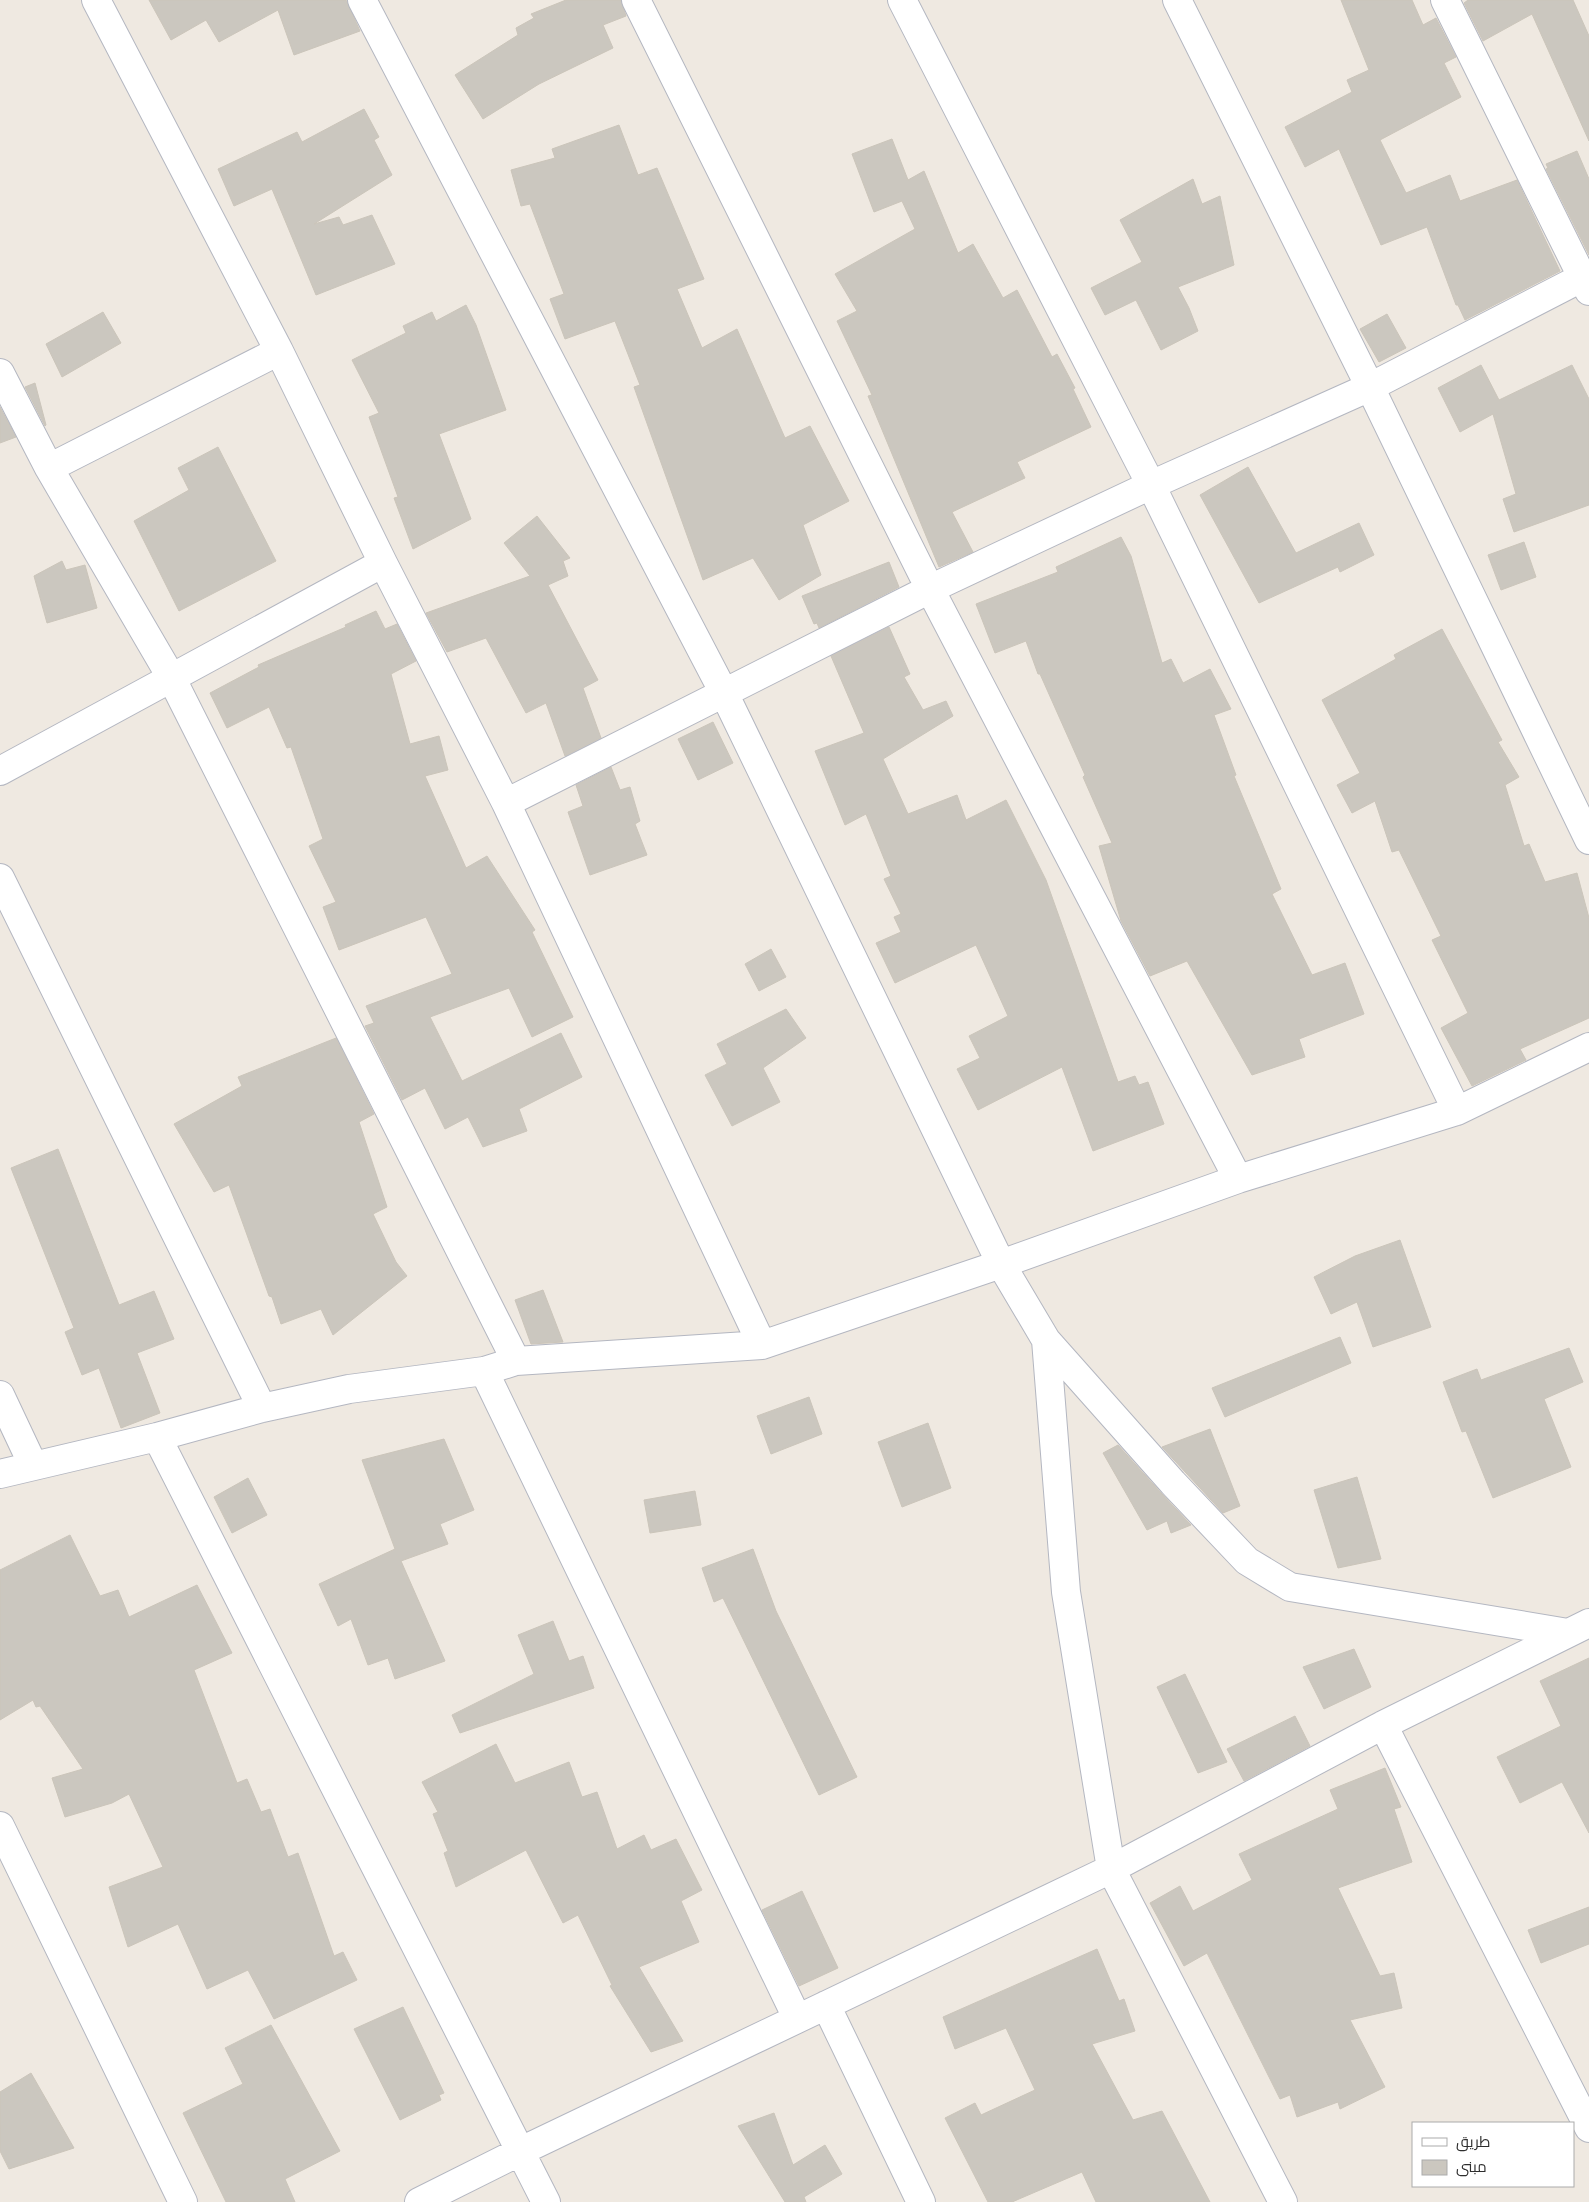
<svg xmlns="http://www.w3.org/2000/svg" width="1589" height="2202" font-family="'Open Sans',Cairo,sans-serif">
  <rect width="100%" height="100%" fill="#efe9e1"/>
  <path fill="#cbc7bf" stroke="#cbc5ba" d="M149 0H346L360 31 294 55 278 10 219 42 206 20 171 40Z
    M566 0H621L626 16 603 25 613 48 539 84 483 119 455 75 518 35 516 28 534 18 531 14Z
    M1341 0H1412L1423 25 1436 18 1456 57 1444 63 1461 97 1380 140 1406 193 1450 175 1460 201 1517 180 1560 271 1465 320 1458 305H1456L1427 227 1381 245 1339 149 1305 167 1285 127 1352 92 1347 80 1369 70Z
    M1468 0H1573L1589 36V141L1532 14 1483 41 1464 3Z
    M364 109 379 137 374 140 392 175 314 224 339 217 343 225 372 215 395 264 316 295 272 189 234 206 218 169 297 132 302 142Z
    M619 125 638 175 657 168 704 279 677 289 702 348 737 329 785 438 810 426 849 501 803 525 821 575 779 600 753 558 703 580 634 387 640 385 615 321 565 339 550 299 564 294 530 204 521 206 511 170 555 158 552 149Z
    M892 139 908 180 924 171 958 253 973 244 1003 298 1017 290 1052 357 1057 354 1075 388 1073 389 1091 427 1017 462 1025 478 952 512 973 552 939 567 868 396 872 395 837 321 857 311 835 274 915 229 902 201 874 212 852 154Z
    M1577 151 1589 179V255L1546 169 1548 168 1546 164Z
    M1193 179 1202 204 1220 196 1234 265 1178 287 1189 308 1198 331 1161 350 1136 300 1105 315 1091 288 1142 262 1120 220Z
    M466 305 476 325 506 410 439 434 471 519 413 549 394 498 398 497 369 417 379 413 352 360 406 333 403 326 432 312 436 321Z
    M103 312 121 343 62 377 46 344Z
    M1387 314 1406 348 1379 362 1360 329Z
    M1481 365 1499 400 1572 365 1589 399V505L1514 532 1503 499 1516 494 1493 414 1460 432 1438 388Z
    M35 383 46 425 45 426 25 387Z
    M0 407 16 437 0 443Z
    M218 447 276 561 179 611 134 521 189 490 178 468Z
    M1248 467 1296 553 1359 523 1374 555 1340 572 1338 567 1259 603 1200 495Z
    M537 516 570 558 563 561 568 576 548 585 598 680 583 688 601 738 565 756 546 703 526 713 486 638 447 652 426 613 530 576 504 543Z
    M1121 537 1131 556 1162 663 1171 659 1183 683 1210 669 1231 709 1214 715 1236 775 1234 776 1281 889 1272 894 1312 975 1345 963 1364 1014 1299 1039 1305 1057 1252 1075 1187 961 1150 976 1121 921 1099 846 1112 843 1083 777 1085 775 1040 674H1038L1026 641 995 653 976 604 1058 572 1056 567Z
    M1524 542 1536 577 1501 590 1488 555Z
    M62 561 66 570 85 565 97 608 47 623 34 576Z
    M889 562 899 587 819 628 817 623 814 624 802 596Z
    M376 611 385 629 397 624 416 661 391 674 410 744 439 736 448 770 425 776 466 868 487 856 535 930 532 932 573 1017 532 1037 509 988 430 1017 462 1081 561 1033 582 1077 519 1109 527 1131 483 1147 468 1117 445 1129 425 1088 402 1100 365 1026 374 1023 366 1006 452 974 426 917 339 950 323 907 336 902 309 846 323 839 291 747 287 748 269 707 227 728 210 693 259 667 258 665 346 627 345 625Z
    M889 627 910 674 904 677 923 710 946 701 953 716 883 759 908 814 957 795 966 820 1006 800 1046 880 1118 1082 1135 1076 1139 1085 1148 1082 1164 1124 1093 1151 1062 1067 978 1110 957 1069 980 1058 969 1036 1008 1016 976 945 895 983 876 943 901 932 894 917 901 914 884 879 891 876 866 814 845 825 815 751 864 733 831 656Z
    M1442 629 1502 740 1498 742 1519 777 1505 785 1524 846 1529 844 1545 882 1577 873 1589 918V1018L1520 1049 1526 1060 1472 1086 1441 1028 1468 1013 1432 940 1441 936 1399 850 1392 852 1375 801 1352 813 1337 785 1360 773 1322 700 1396 659 1394 655Z
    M713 722 733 763 698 780 678 739Z
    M611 767 620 790 630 787 640 821 635 824 647 855 590 875 568 812 583 806 576 785Z
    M771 949 786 977 759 991 745 964Z
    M786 1009 806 1038 763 1068 780 1102 732 1126 705 1075 727 1064 717 1044Z
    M336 1038 374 1114 359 1122 387 1207 373 1214 396 1262 407 1276 333 1335 321 1309 281 1324 272 1297 269 1296 229 1185 214 1192 174 1124 242 1086 238 1077Z
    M58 1149 119 1305 154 1291 174 1339 137 1353 160 1413 121 1428 99 1368 82 1375 65 1332 74 1328 11 1168Z
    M1400 1240 1431 1327 1373 1347 1357 1302 1331 1314 1314 1277 1355 1256Z
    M543 1290 563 1342 531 1344 515 1300Z
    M1340 1337 1351 1363 1225 1417 1212 1388Z
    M1569 1348 1583 1382 1544 1399 1571 1467 1493 1498 1466 1431 1462 1432 1443 1382 1477 1369 1481 1380Z
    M809 1397 822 1434 771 1454 757 1416Z
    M928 1423 951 1488 902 1507 878 1442Z
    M1210 1429 1240 1506 1223 1513 1162 1447Z
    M444 1439 474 1510 440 1524 448 1544 401 1561 445 1661 395 1679 388 1658 368 1665 351 1619 338 1626 319 1584 395 1549 362 1460Z
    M1118 1445 1162 1494 1191 1525 1171 1533 1167 1521 1147 1530 1103 1453Z
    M1357 1477 1381 1559 1338 1568 1314 1490Z
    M248 1478 267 1515 232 1533 214 1497Z
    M695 1491 701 1525 650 1533 644 1500Z
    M70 1535 100 1596 118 1590 129 1617 197 1585 232 1653 194 1670 237 1783 247 1779 261 1812 270 1809 288 1857 298 1853 334 1956 343 1952 357 1980 274 2019 248 1970 207 1989 178 1924 128 1947 109 1887 163 1867 129 1794 112 1803 65 1817 52 1778 83 1769 40 1706 36 1707 33 1700 0 1720V1570Z
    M753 1549 776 1611 857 1777 819 1795 723 1598 714 1602 702 1568Z
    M553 1621 569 1661 583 1656 594 1688 460 1733 452 1715 534 1674 518 1635Z
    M1354 1649 1371 1687 1324 1709 1303 1667Z
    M1589 1658V1833L1562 1782 1520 1803 1497 1757 1561 1726 1540 1681Z
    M1185 1674 1227 1762 1198 1773 1157 1687Z
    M1295 1716 1310 1746 1244 1781 1227 1749Z
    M496 1744 515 1783 569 1762 582 1797 597 1792 617 1849 644 1835 651 1850 676 1839 702 1890 681 1901 699 1942 639 1967 683 2041 651 2052 610 1986 612 1985 578 1915 563 1923 526 1850 456 1887 444 1853 448 1851 433 1814 438 1812 422 1782Z
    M1385 1768 1401 1807 1394 1809 1412 1862 1338 1888 1380 1976 1394 1973 1402 2008 1350 2020 1385 2087 1340 2109 1338 2102 1297 2117 1290 2095 1280 2099 1207 1953 1184 1966 1150 1903 1180 1886 1193 1911 1252 1880 1239 1854 1338 1809 1330 1790Z
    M802 1891 838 1968 799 1986 762 1910Z
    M1589 1907V1944L1541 1963 1528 1930Z
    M1097 1949 1119 2001 1124 1999 1135 2031 1092 2044 1133 2120 1162 2111 1210 2202H1096L1082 2172 1012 2202H988L945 2118 975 2103 981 2115 1035 2090 1006 2028 955 2049 943 2017Z
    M403 2007 444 2093 439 2095 441 2100 400 2120 354 2029Z
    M271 2025 340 2151 285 2179 295 2202H226L183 2113 243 2084 225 2048Z
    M31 2073 74 2148 9 2169 0 2151V2092Z
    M774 2113 793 2165 825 2145 842 2174 804 2197 806 2202H785L738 2126Z"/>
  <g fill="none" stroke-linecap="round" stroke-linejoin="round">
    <defs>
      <path id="street" d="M96 0 279 351 383 563 506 803 762 1345
        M362 0 724 693 1001 1264 1046 1340 1066 1592 1111 1869 1283 2202
        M636 0 930 589 1238 1179
        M902 0 1151 485 1457 1111
        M1177 0 1370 387 1589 840
        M1445 0 1589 291
        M0 373 49 468 171 677 516 1361
        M49 468 279 351
        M0 771 383 563
        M506 803 930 589 1151 485 1370 387 1589 274
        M0 878 262 1408
        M1046 1340 1173 1483 1247 1561 1290 1587 1568 1633
        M484 1371 797 2018
        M0 1395 33 1465
        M157 1437 546 2202
        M0 1474 157 1437 262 1408 349 1389 484 1371 516 1361 762 1345 1001 1264 1238 1179 1457 1111 1589 1047
        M1383 1725 1589 2128
        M0 1826 183 2202
        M826 2005 921 2202
        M419 2202 521 2151 1111 1869 1383 1725 1589 1623"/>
    </defs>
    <use href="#street" stroke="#b4b7c1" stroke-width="30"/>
    <use href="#street" stroke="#fff" stroke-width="28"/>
  </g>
  <rect x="1412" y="2122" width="162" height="65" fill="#ffffff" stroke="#ababab"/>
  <rect x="1422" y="2138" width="25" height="8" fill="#ffffff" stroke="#ababab"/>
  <text x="1456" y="2147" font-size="15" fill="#2e2e2e">طريق</text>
  <rect x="1422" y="2160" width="25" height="15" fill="#cbc7bf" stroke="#ababab"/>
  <text x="1456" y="2172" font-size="15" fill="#2e2e2e">مبنى</text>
</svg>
